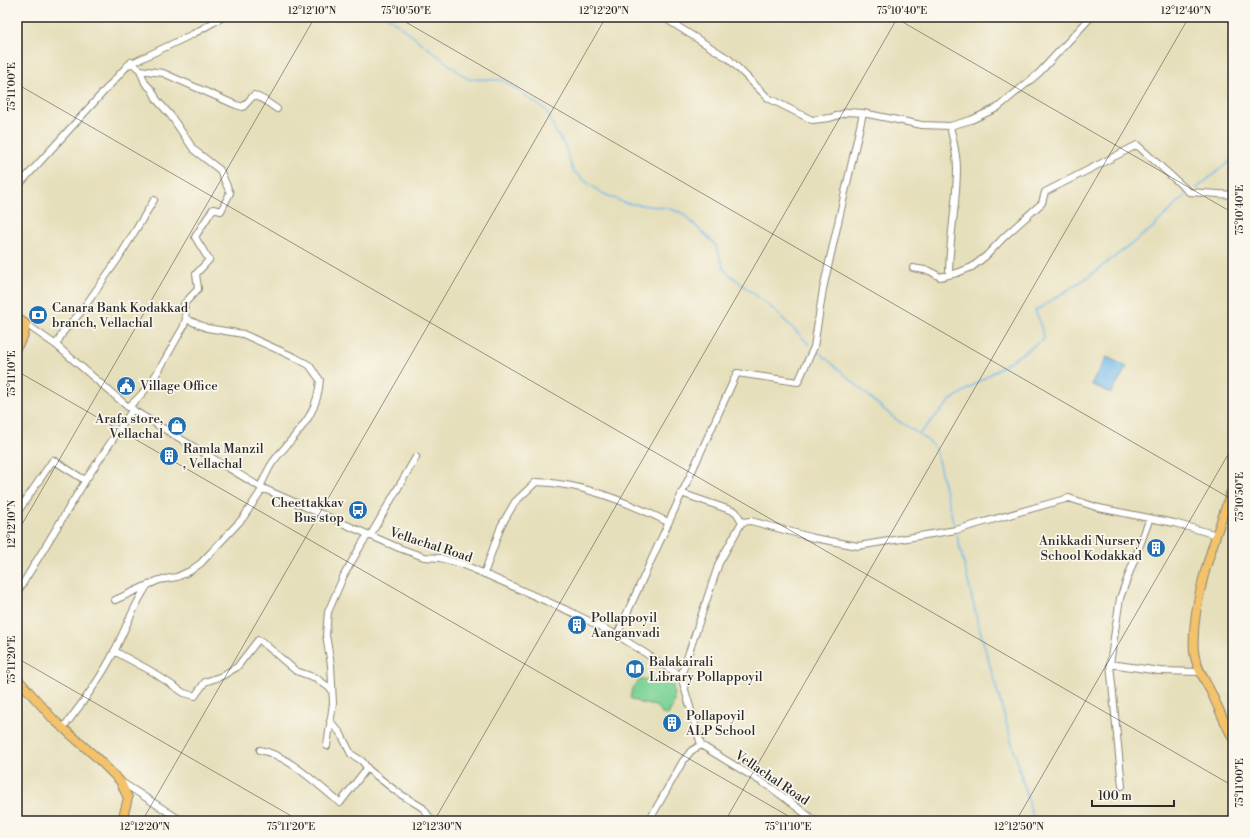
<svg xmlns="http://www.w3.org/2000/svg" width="1250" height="838" font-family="'Libre Bodoni',serif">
  <rect width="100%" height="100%" fill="#fbf7ec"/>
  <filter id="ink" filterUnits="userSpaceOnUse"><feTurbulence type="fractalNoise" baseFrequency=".025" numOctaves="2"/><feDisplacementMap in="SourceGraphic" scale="8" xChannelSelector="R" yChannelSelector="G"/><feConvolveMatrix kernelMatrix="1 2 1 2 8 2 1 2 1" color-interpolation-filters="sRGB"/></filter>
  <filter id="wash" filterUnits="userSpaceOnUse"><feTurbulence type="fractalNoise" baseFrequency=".012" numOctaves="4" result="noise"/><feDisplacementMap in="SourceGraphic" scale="16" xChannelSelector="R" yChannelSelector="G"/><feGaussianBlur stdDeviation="0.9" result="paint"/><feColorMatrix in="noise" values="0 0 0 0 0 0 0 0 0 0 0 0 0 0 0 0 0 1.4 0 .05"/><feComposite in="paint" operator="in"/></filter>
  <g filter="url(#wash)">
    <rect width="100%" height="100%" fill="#e6dfbb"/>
    <path fill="#7cd398" stroke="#547f62" d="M640 680H666L673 685 674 703 668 715 662 714 656 706 640 703 630 698 632 688Z"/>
    <path fill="#73bbeb" stroke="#4f738b" d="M1107 357 1127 367 1111 393 1091 384Z"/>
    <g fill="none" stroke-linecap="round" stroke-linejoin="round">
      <path stroke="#73bbeb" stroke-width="1.5" d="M388 17 468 79 503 80 546 110 557 134 565 146 573 171 589 184 602 193 625 203 667 208 682 213 715 244 725 271 773 309 809 344
        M1197 188 1230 161 1233 164
        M817 351C844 372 867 396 893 417 907 428 924 434 935 448L954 525
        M919 434 951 400 1044 339 1039 319 1035 311 1088 277 1151 229 1186 195
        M957 535 979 627 1034 821"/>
    </g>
  </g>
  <g filter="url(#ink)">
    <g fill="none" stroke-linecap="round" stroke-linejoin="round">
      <defs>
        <path id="minor" d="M663 17 729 59 768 98 812 120 830 118 848 112 863 113 922 125 950 126 971 120 997 108 1039 73 1091 17
          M131 62 140 70 145 83 152 90 157 100 171 116 194 150 220 170 230 193 221 211 213 209 195 237 209 260 196 274 198 289 184 304 186 319
          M140 70 163 73 236 105 243 107 254 95 264 100 277 109
          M17 187 128 65 193 34 223 17
          M913 268 930 271 940 277 957 273 972 267 986 256 1004 237 1042 203 1045 192 1137 145 1189 192 1233 195
          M949 275C949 239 957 204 957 168 957 154 953 140 950 126
          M26 324 56 345 128 407 260 487 399 548 424 557 440 558 462 564 571 612 617 635 681 676 701 745 773 789 815 821
          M56 345 63 332 80 313 118 259 154 200
          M128 407C153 388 167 354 183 328L186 319 207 328 243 334 294 357 309 365 320 380C317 419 295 433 273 462 268 469 264 479 260 487
          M681 493 736 512 742 522
          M17 513 53 460 83 479 87 478 133 409
          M370 536 416 457
          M484 574 501 526 515 502 536 482C582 483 627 502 668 522
          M17 593 87 478
          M115 600 159 580 177 577 190 571 201 563 243 518 263 488
          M617 635 737 373 798 382 814 347 823 289 863 113
          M114 651 151 671 184 693 195 696 205 682 222 676 237 667 258 640 261 641 296 671 316 678 331 689
          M1110 664 1120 598 1150 518
          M681 676 719 563 742 522 751 521 814 538 858 546 956 530 1069 498 1099 508 1174 523 1217 535
          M330 721 341 734 351 754 362 761 369 770 397 792 423 808 432 821
          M63 728C82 704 100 680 114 652 125 630 133 607 147 586
          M327 746 333 703 331 665 326 635 328 612 344 575 363 542 368 535
          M260 750C288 755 318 785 340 803L367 768
          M120 781 182 821
          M1122 786 1110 664 1160 671 1200 672
          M649 821 683 761 691 751 701 745"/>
        <path id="major" d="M17 318 26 324 24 335 17 347
          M1233 486C1217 533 1190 602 1194 652 1196 666 1204 679 1211 692 1218 707 1225 723 1233 739
          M17 678 54 720 95 756 120 781 128 798 122 821"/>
      </defs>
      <use href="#minor" stroke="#888573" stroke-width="8"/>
      <use href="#major" stroke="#888573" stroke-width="10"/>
      <use href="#minor" stroke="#fff" stroke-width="6"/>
      <use href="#major" stroke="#f3c26a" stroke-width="8"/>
    </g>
  </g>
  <path fill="none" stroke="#2b2b2b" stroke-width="1" stroke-opacity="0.45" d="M397 17 1233 500M894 17 1233 213M17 28 24 17M17 84 1233 786M17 371 797 821M17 533 315 17M17 658 300 821M142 821 606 17M434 821 898 17M725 821 1189 17M1016 821 1233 446"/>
  <defs>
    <symbol id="bank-disc" viewBox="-11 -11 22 22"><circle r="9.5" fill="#1f6fb2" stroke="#fbf7ec"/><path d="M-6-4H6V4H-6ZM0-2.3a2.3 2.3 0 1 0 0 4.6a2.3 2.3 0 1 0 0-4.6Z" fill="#fff"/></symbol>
    <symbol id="civic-disc" viewBox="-11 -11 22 22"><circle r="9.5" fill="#1f6fb2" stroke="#fbf7ec"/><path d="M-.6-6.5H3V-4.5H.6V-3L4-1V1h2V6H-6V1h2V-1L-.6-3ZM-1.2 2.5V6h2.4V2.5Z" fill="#fff"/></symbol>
    <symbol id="shop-disc" viewBox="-11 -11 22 22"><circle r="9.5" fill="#1f6fb2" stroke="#fbf7ec"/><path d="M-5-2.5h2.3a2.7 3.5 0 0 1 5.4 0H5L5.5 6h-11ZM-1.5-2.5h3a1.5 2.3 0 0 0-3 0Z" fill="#fff"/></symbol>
    <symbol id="building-disc" viewBox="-11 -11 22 22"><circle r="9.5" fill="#1f6fb2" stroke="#fbf7ec"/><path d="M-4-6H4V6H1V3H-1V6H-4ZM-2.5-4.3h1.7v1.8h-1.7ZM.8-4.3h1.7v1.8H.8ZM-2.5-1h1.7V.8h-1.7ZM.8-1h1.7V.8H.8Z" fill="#fff"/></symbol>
    <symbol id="bus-disc" viewBox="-11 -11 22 22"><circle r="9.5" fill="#1f6fb2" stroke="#fbf7ec"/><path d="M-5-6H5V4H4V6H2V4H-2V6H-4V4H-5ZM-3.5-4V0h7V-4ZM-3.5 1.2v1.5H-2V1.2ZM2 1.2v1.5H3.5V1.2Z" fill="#fff"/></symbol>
    <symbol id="library-disc" viewBox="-11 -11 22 22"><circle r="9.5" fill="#1f6fb2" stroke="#fbf7ec"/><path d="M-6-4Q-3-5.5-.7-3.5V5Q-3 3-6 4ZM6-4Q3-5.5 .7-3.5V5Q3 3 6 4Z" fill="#fff"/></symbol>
  </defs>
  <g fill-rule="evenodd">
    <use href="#bank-disc" x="27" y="304" width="22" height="22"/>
    <use href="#civic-disc" x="115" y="375" width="22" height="22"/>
    <use href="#shop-disc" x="166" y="415" width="22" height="22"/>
    <use href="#building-disc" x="158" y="445" width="22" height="22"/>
    <use href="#bus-disc" x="347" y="499" width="22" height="22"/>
    <use href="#building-disc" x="1145" y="537" width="22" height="22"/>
    <use href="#building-disc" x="566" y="614" width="22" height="22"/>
    <use href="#library-disc" x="624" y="658" width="22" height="22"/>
    <use href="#building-disc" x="661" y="712" width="22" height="22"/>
  </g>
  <g text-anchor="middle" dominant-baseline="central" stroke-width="3.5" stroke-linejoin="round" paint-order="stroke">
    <g font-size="13" fill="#2b2b2b" stroke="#fbf7ec" text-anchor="start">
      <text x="52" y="308">Canara Bank Kodakkad<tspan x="52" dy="15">branch, Vellachal</tspan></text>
      <text x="140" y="386">Village Office</text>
      <text x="163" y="419" text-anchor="end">Arafa store,<tspan x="163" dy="15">Vellachal</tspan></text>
      <text x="183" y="449">Ramla Manzil<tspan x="183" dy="15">, Vellachal</tspan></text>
      <text x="344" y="503" text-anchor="end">Cheettakkav<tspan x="344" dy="15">Bus stop</tspan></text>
      <text x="1142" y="541" text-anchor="end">Anikkadi Nursery<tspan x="1142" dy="15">School Kodakkad</tspan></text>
      <text x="591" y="618">Pollappoyil<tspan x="591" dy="15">Aanganvadi</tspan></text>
      <text x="649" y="662">Balakairali<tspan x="649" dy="15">Library Pollappoyil</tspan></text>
      <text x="686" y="716">Pollapoyil<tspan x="686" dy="15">ALP School</tspan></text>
    </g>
    <g font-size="13" fill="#2b2b2b" stroke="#fbf7ec">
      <text transform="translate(431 545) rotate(18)">Vellachal Road</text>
      <text transform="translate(772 778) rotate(34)">Vellachal Road</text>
    </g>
  </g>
  <rect width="1250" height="838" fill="none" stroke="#fbf7ec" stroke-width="44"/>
  <path d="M1092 800v6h82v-6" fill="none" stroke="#2b2b2b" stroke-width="2"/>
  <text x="1098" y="800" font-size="12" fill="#2b2b2b" stroke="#fbf7ec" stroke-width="3" paint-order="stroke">100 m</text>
  <rect x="22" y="22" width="1206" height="794" fill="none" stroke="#2b2b2b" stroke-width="1.5"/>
  <g font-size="10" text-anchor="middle" fill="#2b2b2b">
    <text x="312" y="14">12°12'10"N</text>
    <text x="406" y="14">75°10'50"E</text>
    <text x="604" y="14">12°12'20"N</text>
    <text x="902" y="14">75°10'40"E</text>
    <text x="1186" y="14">12°12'40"N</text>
    <text transform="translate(11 87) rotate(-90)" y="4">75°11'00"E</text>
    <text transform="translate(1239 210) rotate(-90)" y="4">75°10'40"E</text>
    <text transform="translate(11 374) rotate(-90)" y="4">75°11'10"E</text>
    <text transform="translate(1239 497) rotate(-90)" y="4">75°10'50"E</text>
    <text transform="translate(11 524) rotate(-90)" y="4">12°12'10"N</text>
    <text transform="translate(11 660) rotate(-90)" y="4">75°11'20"E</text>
    <text transform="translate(1239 783) rotate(-90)" y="4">75°11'00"E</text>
    <text x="145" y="830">12°12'20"N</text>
    <text x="291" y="830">75°11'20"E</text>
    <text x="437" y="830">12°12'30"N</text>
    <text x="788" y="830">75°11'10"E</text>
    <text x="1019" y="830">12°12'50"N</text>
  </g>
</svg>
